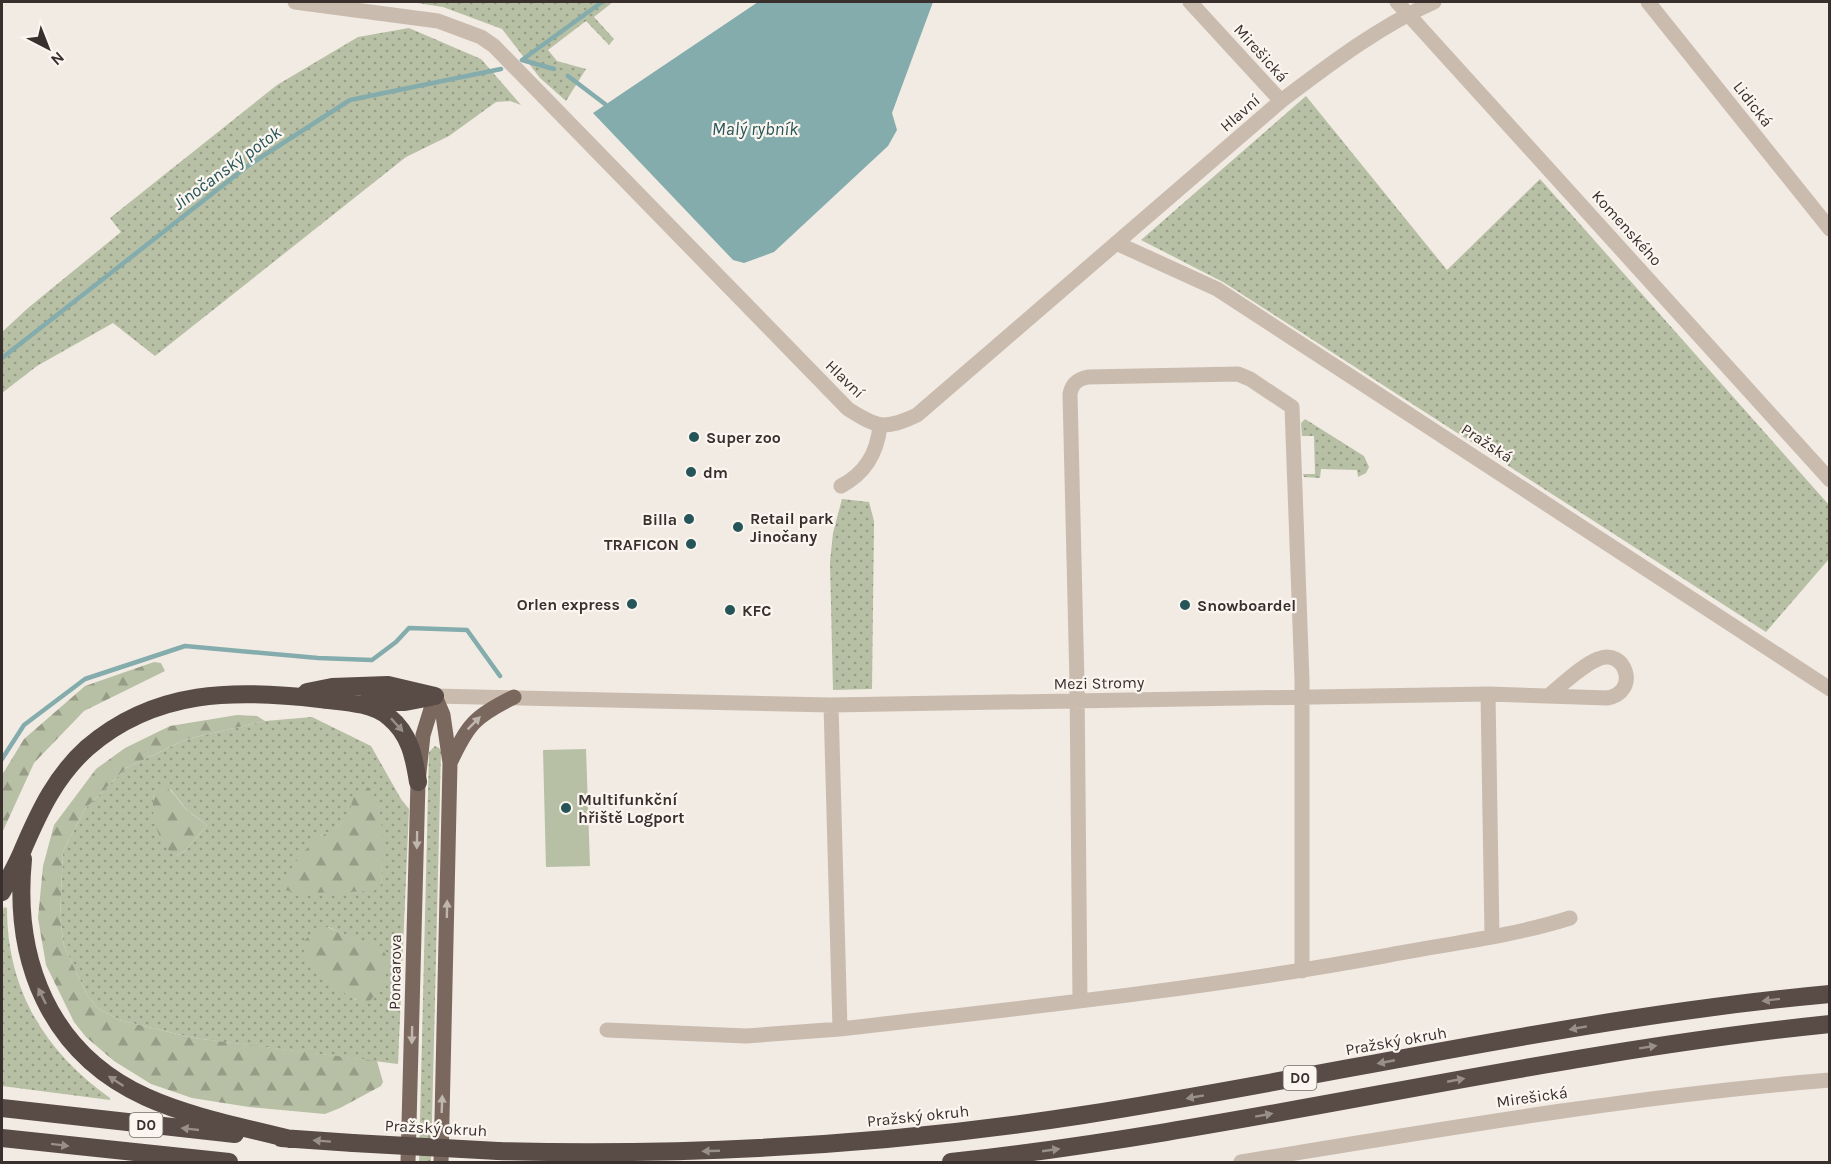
<svg xmlns="http://www.w3.org/2000/svg" width="1831" height="1164" font-family="Karla,sans-serif">
  <defs>
    <pattern id="grass-dots" width="8" height="8" patternUnits="userSpaceOnUse" patternTransform="scale(1.5)"><rect width="8" height="8" fill="#b7c0a4"/><path d="M2 2h.1M6 6h.1" fill="none" stroke="#969c86" stroke-width="1.8" stroke-linecap="round"/></pattern>
    <pattern id="forest-firs" width="22" height="20" patternUnits="userSpaceOnUse" patternTransform="scale(1.5)"><rect width="22" height="20" fill="#b7c0a4"/><path d="M5 1l3.5 6h-7zM16 11l3.5 6h-7z" fill="#969c86"/></pattern>
  </defs>
  <rect width="100%" height="100%" fill="#f2ebe3"/>
  <path fill="url(#grass-dots)" fill-rule="evenodd" d="M411 2H613L594 17 614 39 609 45 586 21 548 50 557 61 586 69 566 101 540 78 502 29 443 7Z
    M409 28 481 59 521 105 510 101 496 102 449 136 406 157 155 356 113 323 37 366 2 393V332L28 308 121 232 110 218 277 85 358 37Z
    M1306 96 1447 270 1540 179 1829 505V559L1766 632 1223 282 1141 240Z
    M1305 419 1364 456 1369 467 1366 473 1358 477 1357 470 1321 469 1320 478 1304 477 1303 474H1315L1314 436H1302L1301 423Z
    M842 499 869 502 874 521 872 689 833 690 830 562 833 533Z
    M312 717 371 746 401 799 409 809 398 1064 194 1038 119 1020 98 1008 87 995 64 946 60 918 63 851 85 809 126 768 187 739 265 721ZM157 785 171 790 187 810 207 825 185 851 176 856C165 834 145 809 157 785ZM378 807 382 835 381 885 320 836 333 830 346 819ZM328 927 358 940 356 1000 339 987Z
    M435 746 439 748 441 751 431 1162H419L429 752Z
    M4 907 7 908C7 989 44 1051 110 1098V1100L2 1086V912Z"/>
  <path fill="url(#forest-firs)" d="M154 662 161 663 165 671 84 711 34 763 2 833V775L24 739 85 686Z
    M237 715 257 716 265 721 187 739 126 768 85 809 63 851 60 918 64 946 87 995 98 1008 119 1020 194 1038 377 1061 383 1082 381 1086 340 1108 325 1114 249 1107 192 1098 151 1084 114 1061 86 1037 74 1022 46 965 38 918 43 866 54 825 96 769 125 748 170 726Z
    M157 784C172 786 177 800 187 810 193 815 200 820 207 825L185 851 176 856C156 844 147 805 157 784Z
    M365 786C388 797 382 862 381 885L374 891 303 893 283 890 281 883C293 866 304 848 321 836 329 831 337 828 344 820 355 809 347 797 365 786Z
    M327 927 382 949 390 961C386 977 379 992 368 1003 351 1002 311 971 305 955 303 951 304 945 304 941L314 931Z"/>
  <path fill="#b7c0a4" d="M586 749 590 866 546 867 543 750Z"/>
  <path fill="#84acad" d="M758 2H933L892 113 897 130 888 146 774 252 744 263 733 260 593 113Z"/>
  <g fill="none" stroke-linecap="round" stroke-linejoin="round">
    <path stroke="#84acad" stroke-width="4.5" d="M522 60 602 2
      M522 60 554 69
      M568 76 605 104
      M2 358 249 165 350 100 501 69
      M2 759 24 725 85 679 185 646 318 658 372 660 396 642 409 628 467 630 500 676"/>
    <path stroke="#cabbaf" stroke-width="15" d="M295 2 438 21 481 37 494 46 848 409C878 428 885 430 917 415L1281 101C1329 65 1378 27 1434 2
      M1190 2 1281 101
      M1397 2 1830 480
      M1648 2 1830 229
      M1116 243 1217 289 1830 689
      M841 486C866 473 877 453 880 426
      M1488 694 1492 936
      M435 696 831 705 1488 694 1607 698C1641 692 1625 647 1598 659 1581 666 1562 685 1548 696
      M1080 1001 1077 683 1070 394C1072 383 1078 379 1088 377L1238 374 1250 379 1292 407 1302 680V971
      M840 1029C1022 1008 1204 989 1384 956 1445 944 1510 937 1570 918
      M607 1030 746 1036 840 1029 831 705
      M1241 1162C1437 1130 1632 1096 1830 1080"/>
    <path stroke="#7a685f" stroke-width="15" d="M435 696 443 715 450 763 441 1162
      M450 763C468 724 475 716 514 697
      M408 1162 418 782 423 735 435 696"/>
    <path stroke="#594b45" stroke-width="18" d="M307 692 332 687 388 685 435 696
      M366 702H405L431 697
      M23 859C13 960 49 1053 146 1097 190 1117 243 1127 290 1139
      M2 892C9 877 18 863 24 847 40 810 56 776 87 748 155 689 235 689 320 699 343 702 371 702 389 717 410 734 414 757 418 782
      M2 1108 235 1134
      M2 1138 229 1162
      M281 1138 353 1143
      M498 1151C694 1156 889 1145 1083 1115 1332 1076 1578 1017 1830 994
      M951 1162C1246 1130 1534 1054 1830 1024"/>
    <path stroke="#594b45" stroke-width="18" d="M353 1143 498 1151"/>
  </g>
  <defs><path id="oneway-solid" d="M-6-.8H1V-3.2L6.5 0L1 3.2V.8H-6Z" transform="scale(1.5)"/></defs>
  <g fill="#c0b6ae">
    <use href="#oneway-solid" transform="translate(474 723) rotate(-45)"/>
    <use href="#oneway-solid" transform="translate(417 840) rotate(91)"/>
    <use href="#oneway-solid" transform="translate(447 909) rotate(-89)"/>
    <use href="#oneway-solid" transform="translate(412 1035) rotate(91)"/>
    <use href="#oneway-solid" transform="translate(442 1104) rotate(-88)"/>
  </g>
  <g fill="#998f89">
    <use href="#oneway-solid" transform="translate(397 725) rotate(48)"/>
    <use href="#oneway-solid" transform="translate(42 996) rotate(-116)"/>
    <use href="#oneway-solid" transform="translate(1771 1000) rotate(173)"/>
    <use href="#oneway-solid" transform="translate(1578 1028) rotate(170)"/>
    <use href="#oneway-solid" transform="translate(1648 1047) rotate(-9)"/>
    <use href="#oneway-solid" transform="translate(1386 1062) rotate(169)"/>
    <use href="#oneway-solid" transform="translate(1456 1080) rotate(-11)"/>
    <use href="#oneway-solid" transform="translate(116 1081) rotate(-147)"/>
    <use href="#oneway-solid" transform="translate(1195 1097) rotate(170)"/>
    <use href="#oneway-solid" transform="translate(1264 1115) rotate(-10)"/>
    <use href="#oneway-solid" transform="translate(190 1129) rotate(-174)"/>
    <use href="#oneway-solid" transform="translate(322 1141) rotate(-176)"/>
    <use href="#oneway-solid" transform="translate(60 1145) rotate(7)"/>
    <use href="#oneway-solid" transform="translate(1051 1150) rotate(-8)"/>
    <use href="#oneway-solid" transform="translate(711 1151) rotate(178)"/>
  </g>
  <g fill="#255558" stroke="#faf5ef" stroke-width="2">
    <circle cx="694" cy="437" r="6"/>
    <circle cx="691" cy="472" r="6"/>
    <circle cx="689" cy="519" r="6"/>
    <circle cx="738" cy="527" r="6"/>
    <circle cx="691" cy="544" r="6"/>
    <circle cx="632" cy="604" r="6"/>
    <circle cx="1185" cy="605" r="6"/>
    <circle cx="730" cy="610" r="6"/>
    <circle cx="566" cy="808" r="6"/>
  </g>
  <g text-anchor="middle" dominant-baseline="central" stroke-width="4.5" stroke-linejoin="round" paint-order="stroke">
    <g fill="#faf5ef" stroke="#736b67" stroke-width="1.5">
      <rect x="1283.5" y="1066" width="33" height="24" rx="4.5"/>
      <rect x="129.5" y="1113" width="33" height="24" rx="4.5"/>
    </g>
    <g font-size="15" font-weight="bold" fill="#39302d">
      <text x="1300" y="1078">D0</text>
      <text x="146" y="1125">D0</text>
    </g>
    <g font-size="16" fill="#39302d" stroke="#faf5ef">
      <text transform="translate(1261 53) rotate(48)">Mirešická</text>
      <text transform="translate(1753 104) rotate(52)">Lidická</text>
      <text transform="translate(1240 113) rotate(-41)">Hlavní</text>
      <text transform="translate(1627 228) rotate(48)">Komenského</text>
      <text transform="translate(845 379) rotate(44)">Hlavní</text>
      <text transform="translate(1487 443) rotate(33)">Pražská</text>
      <text transform="translate(1099 683) rotate(-1)">Mezi Stromy</text>
      <text transform="translate(395 972) rotate(-89)">Poncarova</text>
      <text transform="translate(1396 1041) rotate(-10)">Pražský okruh</text>
      <text transform="translate(1532 1097) rotate(-8)">Mirešická</text>
      <text transform="translate(918 1116) rotate(-6)">Pražský okruh</text>
      <text transform="translate(436 1128) rotate(3)">Pražský okruh</text>
    </g>
    <g font-size="16" font-weight="bold" fill="#39302d" stroke="#faf5ef" text-anchor="start">
      <text x="706" y="437">Super zoo</text>
      <text x="703" y="472">dm</text>
      <text x="750" y="518">Retail park<tspan x="750" dy="18">Jinočany</tspan></text>
      <text x="677" y="519" text-anchor="end">Billa</text>
      <text x="679" y="544" text-anchor="end">TRAFICON</text>
      <text x="620" y="604" text-anchor="end">Orlen express</text>
      <text x="1197" y="605">Snowboardel</text>
      <text x="742" y="610">KFC</text>
      <text x="578" y="799">Multifunkční<tspan x="578" dy="18">hřiště Logport</tspan></text>
    </g>
    <g font-size="18" font-style="italic" fill="#255558" stroke="#faf5ef">
      <text x="755" y="129">Malý rybník</text>
      <text transform="translate(227 168) rotate(-36)">Jinočanský potok</text>
    </g>
  </g>
  <rect width="1831" height="1164" fill="none" stroke="#39302d" stroke-width="6"/>
  <g transform="translate(48 48) rotate(138)" stroke="#faf5ef" stroke-width="4.5" paint-order="stroke">
  <path d="M0-4.5L10 22L0 15L-10 22Z" fill="#39302d"/>
  <text y="-9" font-size="16" font-weight="bold" text-anchor="middle" fill="#39302d">N</text>
  </g>
</svg>
